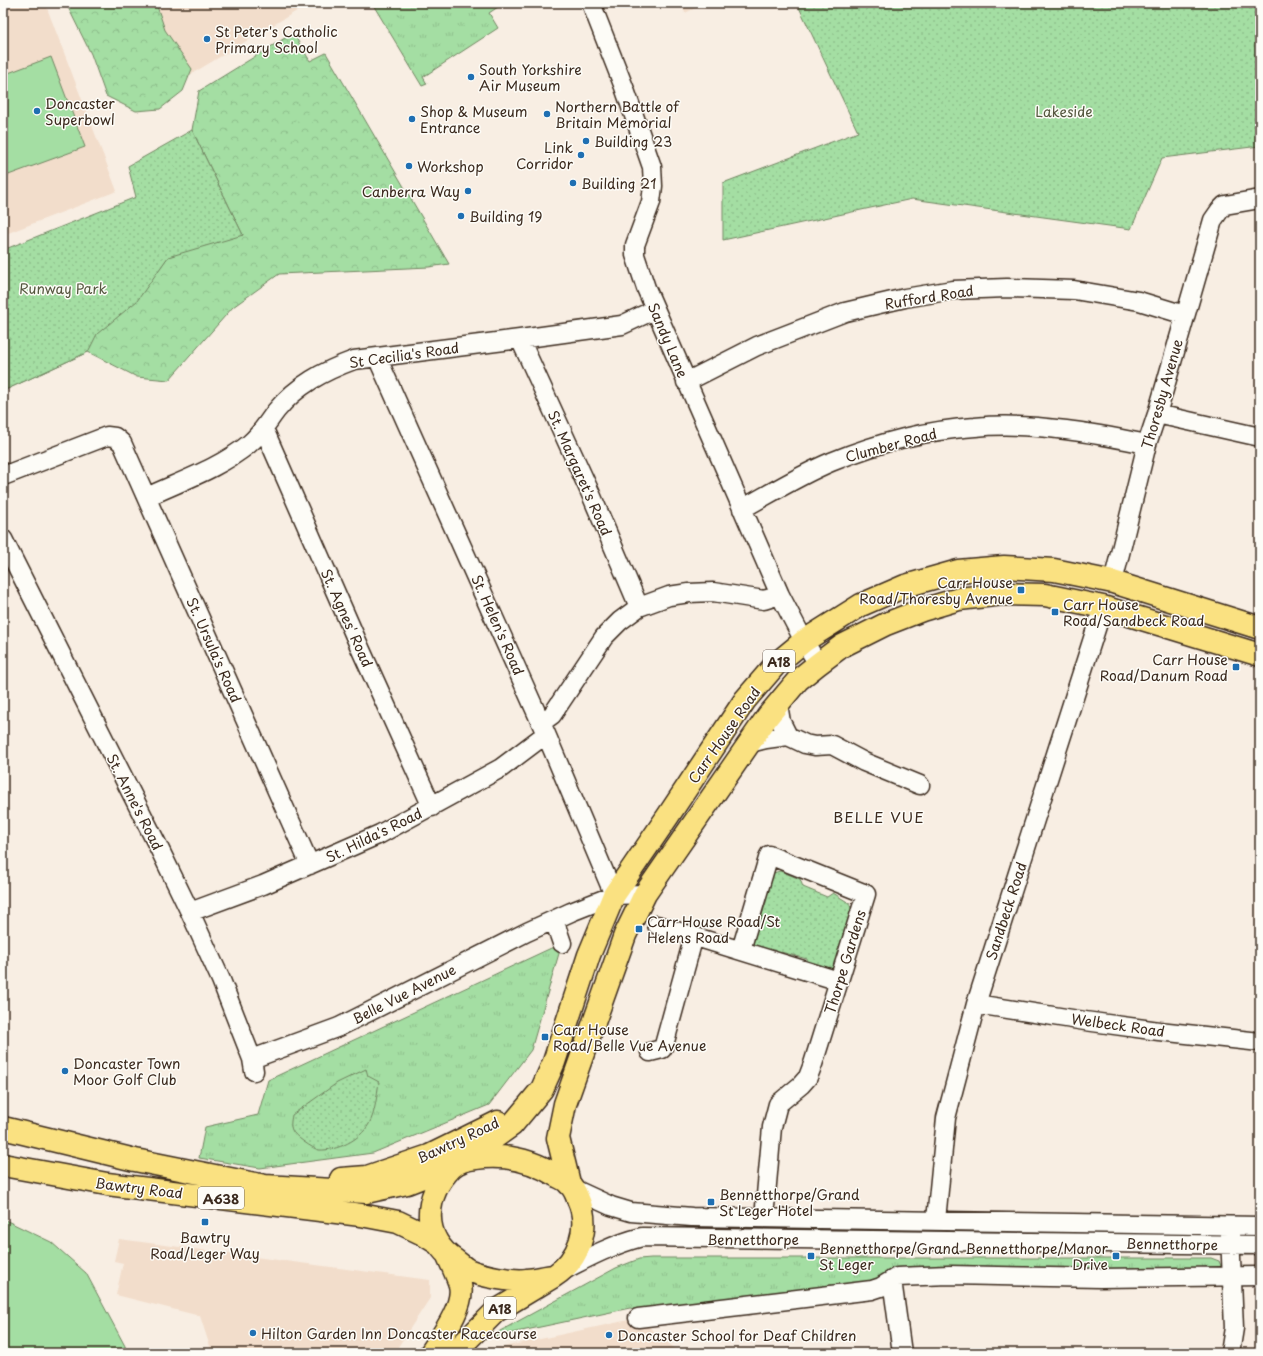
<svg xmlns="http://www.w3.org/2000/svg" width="1263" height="1356" font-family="'Playpen Sans',sans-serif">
  <defs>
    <pattern id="grass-tufts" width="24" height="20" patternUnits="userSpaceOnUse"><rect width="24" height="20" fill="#a4dea3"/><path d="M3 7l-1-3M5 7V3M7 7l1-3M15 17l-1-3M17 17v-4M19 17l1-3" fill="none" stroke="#8ebf8c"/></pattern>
    <pattern id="forest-crowns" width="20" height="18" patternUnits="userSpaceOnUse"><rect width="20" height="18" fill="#a4dea3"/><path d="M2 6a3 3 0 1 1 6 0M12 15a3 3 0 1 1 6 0" fill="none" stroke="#8ebf8c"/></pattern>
    <pattern id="park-dots" width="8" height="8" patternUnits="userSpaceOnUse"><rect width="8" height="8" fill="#a4dea3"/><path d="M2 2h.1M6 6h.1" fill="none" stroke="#8ebf8c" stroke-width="1.8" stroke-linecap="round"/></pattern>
  </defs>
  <rect width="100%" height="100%" fill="#f8eee3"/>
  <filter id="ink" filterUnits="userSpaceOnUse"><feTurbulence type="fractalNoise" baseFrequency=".025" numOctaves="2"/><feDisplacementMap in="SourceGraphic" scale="8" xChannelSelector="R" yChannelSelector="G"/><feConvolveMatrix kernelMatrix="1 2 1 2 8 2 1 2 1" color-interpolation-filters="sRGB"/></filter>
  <g filter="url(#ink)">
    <path fill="#f2ddcb" d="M3 3H45L117 191 3 235Z
      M144 3H310L188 76Z
      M681 3H706L685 13Z
      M119 1239 430 1280V1298L394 1353H212L200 1316 116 1295 123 1263 114 1261Z
      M638 1318 680 1353H479L480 1352Z"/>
    <path fill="url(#grass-tufts)" stroke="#708460" d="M372 3H504L489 13 498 28 423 77 427 84 422 86Z
      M562 943 531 1050 489 1105 373 1153 260 1168 199 1158 205 1127 258 1115 268 1080Z
      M651 1258H1211L1219 1261 1223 1271 878 1283 647 1312 630 1308 493 1337 500 1331 616 1268 639 1259Z"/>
    <path fill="url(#forest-crowns)" stroke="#708460" d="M66 3H156L165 30 192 69 183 91 160 109 136 111 106 96 91 54Z
      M293 33 310 61 326 53 449 264 429 267 279 274 233 307 169 380 137 377 88 352 3 391V379L145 288 168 257 216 238 243 235 192 130 199 91Z"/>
    <path fill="url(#park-dots)" stroke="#708460" d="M797 3H1260V146L1162 158 1131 229 912 199 723 240V183L858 132Z
      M192 130 243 235 168 257 137 301 97 334 88 352 3 391V250L136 197 128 166Z
      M780 871 800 879 803 887 827 897 833 893 849 903 856 919 839 966 828 972 808 966 807 959 781 952 776 958 752 950V927L759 924 767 899 763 893 769 874Z
      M366 1069 368 1076 379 1082C377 1094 375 1114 369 1124 360 1140 337 1151 319 1150 313 1149 294 1136 292 1130 290 1125 291 1121 292 1115L337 1083Z"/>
    <path fill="#a4dea3" stroke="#708460" d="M51 57 85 147 3 177V75Z
      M3 1219 51 1242 86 1273 125 1346 126 1353H3Z"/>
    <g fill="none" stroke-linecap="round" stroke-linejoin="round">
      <defs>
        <path id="minor" d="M591 3 624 87 652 167 653 186 651 202 635 245V255L646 288 780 595 804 641 818 664
          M520 339 590 492 639 607
          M377 357 546 734 614 895
          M686 382 757 346 845 312 905 298 953 290 1007 288 1074 290 1139 301 1185 315
          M1157 414 1260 437
          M264 429 361 650 432 807
          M3 476 107 436 115 437 122 443 310 865
          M147 497C181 481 220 468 249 444 261 434 267 423 276 411 297 385 324 371 354 360L520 339 622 325 654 310
          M742 509C771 493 800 475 831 462 875 444 927 430 975 427 1005 424 1036 426 1066 430 1093 433 1120 439 1147 444
          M3 539 158 846 190 912 221 980 252 1059 254 1071
          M1113 582 1147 444 1157 414 1213 220 1220 210 1225 205 1260 199
          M778 704 781 722 788 736
          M541 723 552 715 604 637 620 621 639 607 669 596 689 593 713 592 764 600 780 595
          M750 743 766 739 788 736 805 744 815 746 832 745 864 762 920 785
          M190 912 263 885 380 834 501 768 546 734
          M554 920 562 943
          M657 925 839 981
          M741 950 769 855 866 894 813 1064 808 1077 801 1085 778 1104 772 1127 764 1218
          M976 1004 1085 1021 1159 1031 1260 1042
          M650 1052 662 1049 664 1045 694 936
          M252 1059 339 1027 527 932 571 912 614 895 645 894
          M574 1189 611 1206 631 1212 692 1217 1260 1226
          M936 1220 946 1118 976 1004 1103 607
          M1230 1234 1234 1328 1230 1353
          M564 1270C589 1257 614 1244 642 1237L1260 1245
          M892 1280 902 1353
          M638 1318 872 1290 881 1287 897 1277 949 1275 1100 1278 1260 1276"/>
        <path id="highway" d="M3 1128 135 1160 265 1186 366 1192 407 1183 453 1165
          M463 1160 512 1125 542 1089 554 1062 589 955 614 895 668 816 745 700 776 664 804 641 861 605 905 586 958 571 1004 567 1054 570 1113 582 1260 628
          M3 1165 107 1184 361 1215 398 1222 421 1233 437 1243
          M341 1179 367 1177 429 1156 498 1122
          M569 1183 558 1138 565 1104 625 935 645 894 768 716 798 680 818 664 842 646 886 624 922 610 959 599 1003 594 1045 595 1103 607 1260 655
          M431 1353C442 1336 465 1305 460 1285 457 1275 452 1265 448 1256
          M456 1353 459 1348 496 1311 554 1276C579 1260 591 1227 578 1199 576 1194 574 1188 569 1184 566 1180 561 1178 557 1176 532 1160 504 1154 476 1158 466 1159 458 1161 451 1168 424 1196 420 1237 456 1261 460 1264 464 1268 468 1270 482 1276 513 1282 527 1280 536 1279 545 1277 554 1276"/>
      </defs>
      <use href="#minor" stroke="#3b2a1e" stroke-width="21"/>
      <use href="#highway" stroke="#3b2a1e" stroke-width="25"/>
      <use href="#minor" stroke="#fdfcf7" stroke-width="18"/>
      <use href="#highway" stroke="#fae181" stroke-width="22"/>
    </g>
  </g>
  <g fill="#1f6fb2" stroke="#fdfcf7" stroke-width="1.5">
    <circle cx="207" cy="39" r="4"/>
    <circle cx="471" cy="77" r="4"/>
    <circle cx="37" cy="111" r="4"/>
    <circle cx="547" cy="114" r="4"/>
    <circle cx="412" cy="119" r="4"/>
    <circle cx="586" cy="141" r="4"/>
    <circle cx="581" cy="155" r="4"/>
    <circle cx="409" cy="166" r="4"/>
    <circle cx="573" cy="183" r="4"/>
    <circle cx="468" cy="191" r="4"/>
    <circle cx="461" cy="216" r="4"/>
    <rect x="1017" y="586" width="8" height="8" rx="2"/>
    <rect x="1051" y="608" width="8" height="8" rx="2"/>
    <rect x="1232" y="663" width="8" height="8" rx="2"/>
    <rect x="635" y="925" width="8" height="8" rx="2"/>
    <rect x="541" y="1033" width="8" height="8" rx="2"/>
    <circle cx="65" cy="1071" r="4"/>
    <rect x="707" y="1198" width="8" height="8" rx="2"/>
    <rect x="201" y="1218" width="8" height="8" rx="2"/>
    <rect x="807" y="1252" width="8" height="8" rx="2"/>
    <rect x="1112" y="1252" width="8" height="8" rx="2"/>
    <circle cx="253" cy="1333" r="4"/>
    <circle cx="609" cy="1335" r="4"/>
  </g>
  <g text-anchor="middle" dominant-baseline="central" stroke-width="3" stroke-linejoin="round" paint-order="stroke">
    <g fill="#fdfcf7" stroke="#75695f" stroke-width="1">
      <rect x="763" y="650" width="32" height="22" rx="3"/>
      <rect x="198" y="1187" width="46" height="22" rx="3"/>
      <rect x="484" y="1297" width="32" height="22" rx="3"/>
    </g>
    <g font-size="13" font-weight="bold" fill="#3b2a1e">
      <text x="779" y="661">A18</text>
      <text x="221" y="1198">A638</text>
      <text x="500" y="1308">A18</text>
    </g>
    <g font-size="14" fill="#3b2a1e" stroke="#fdfcf7" text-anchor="start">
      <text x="215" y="31">St Peter's Catholic<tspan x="215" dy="16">Primary School</tspan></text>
      <text x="479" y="69">South Yorkshire<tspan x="479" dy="16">Air Museum</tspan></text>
      <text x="45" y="103">Doncaster<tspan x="45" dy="16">Superbowl</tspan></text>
      <text x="555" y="106">Northern Battle of<tspan x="555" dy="16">Britain Memorial</tspan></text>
      <text x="420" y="111">Shop &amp; Museum<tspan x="420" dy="16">Entrance</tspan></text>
      <text x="594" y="141">Building 23</text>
      <text x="573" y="147" text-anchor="end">Link<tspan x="573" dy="16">Corridor</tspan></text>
      <text x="417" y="166">Workshop</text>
      <text x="581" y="183">Building 21</text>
      <text x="460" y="191" text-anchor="end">Canberra Way</text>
      <text x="469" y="216">Building 19</text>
      <text x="1013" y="582" text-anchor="end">Carr House<tspan x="1013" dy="16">Road/Thoresby Avenue</tspan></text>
      <text x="1063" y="604">Carr House<tspan x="1063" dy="16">Road/Sandbeck Road</tspan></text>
      <text x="1228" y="659" text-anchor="end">Carr House<tspan x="1228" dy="16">Road/Danum Road</tspan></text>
      <text x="647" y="921">Carr House Road/St<tspan x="647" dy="16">Helens Road</tspan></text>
      <text x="553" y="1029">Carr House<tspan x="553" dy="16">Road/Belle Vue Avenue</tspan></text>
      <text x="73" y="1063">Doncaster Town<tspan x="73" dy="16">Moor Golf Club</tspan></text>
      <text x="719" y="1194">Bennetthorpe/Grand<tspan x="719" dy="16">St Leger Hotel</tspan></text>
      <text x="205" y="1237" text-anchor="middle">Bawtry<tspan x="205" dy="16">Road/Leger Way</tspan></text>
      <text x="819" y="1248">Bennetthorpe/Grand<tspan x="819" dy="16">St Leger</tspan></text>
      <text x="1108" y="1248" text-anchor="end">Bennetthorpe/Manor<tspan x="1108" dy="16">Drive</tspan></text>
      <text x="261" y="1333">Hilton Garden Inn Doncaster Racecourse</text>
      <text x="617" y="1335">Doncaster School for Deaf Children</text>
    </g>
    <g font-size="14" fill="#55573f" stroke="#fdfcf7">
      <text x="1064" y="111">Lakeside</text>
      <text x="63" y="288">Runway Park</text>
    </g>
    <g font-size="14" fill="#3b2a1e" stroke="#fdfcf7">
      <text transform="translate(929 297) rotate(-9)">Rufford Road</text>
      <text transform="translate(668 340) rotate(67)">Sandy Lane</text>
      <text transform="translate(404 355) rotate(-8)">St Cecilia's Road</text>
      <text transform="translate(1162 394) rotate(-74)">Thoresby Avenue</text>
      <text transform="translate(891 445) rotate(-15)">Clumber Road</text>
      <text transform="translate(580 473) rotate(66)">St. Margaret's Road</text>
      <text transform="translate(347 618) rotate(66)">St. Agnes' Road</text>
      <text transform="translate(498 625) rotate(66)">St. Helen's Road</text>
      <text transform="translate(214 650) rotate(66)">St. Ursula's Road</text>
      <text transform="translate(724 735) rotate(-55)">Carr House Road</text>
      <text transform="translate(135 802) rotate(63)">St. Anne's Road</text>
      <text transform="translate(374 835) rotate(-26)">St. Hilda's Road</text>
      <text transform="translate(1006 911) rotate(-72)">Sandbeck Road</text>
      <text transform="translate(845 962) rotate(-73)">Thorpe Gardens</text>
      <text transform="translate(404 994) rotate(-27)">Belle Vue Avenue</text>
      <text transform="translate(1118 1025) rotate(8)">Welbeck Road</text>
      <text transform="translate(458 1140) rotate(-25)">Bawtry Road</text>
      <text transform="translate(139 1188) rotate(7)">Bawtry Road</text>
      <text x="753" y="1239">Bennetthorpe</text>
      <text transform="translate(1172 1244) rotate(1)">Bennetthorpe</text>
    </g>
    <g font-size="15" letter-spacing="1" fill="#3b2a1e" stroke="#fdfcf7">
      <text x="879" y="816">BELLE VUE</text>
    </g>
  </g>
  <rect width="1263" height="1356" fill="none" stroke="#fdfcf7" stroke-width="16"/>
  <rect x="8" y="8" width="1247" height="1340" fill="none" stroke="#3b2a1e" stroke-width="1.5" filter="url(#ink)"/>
</svg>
